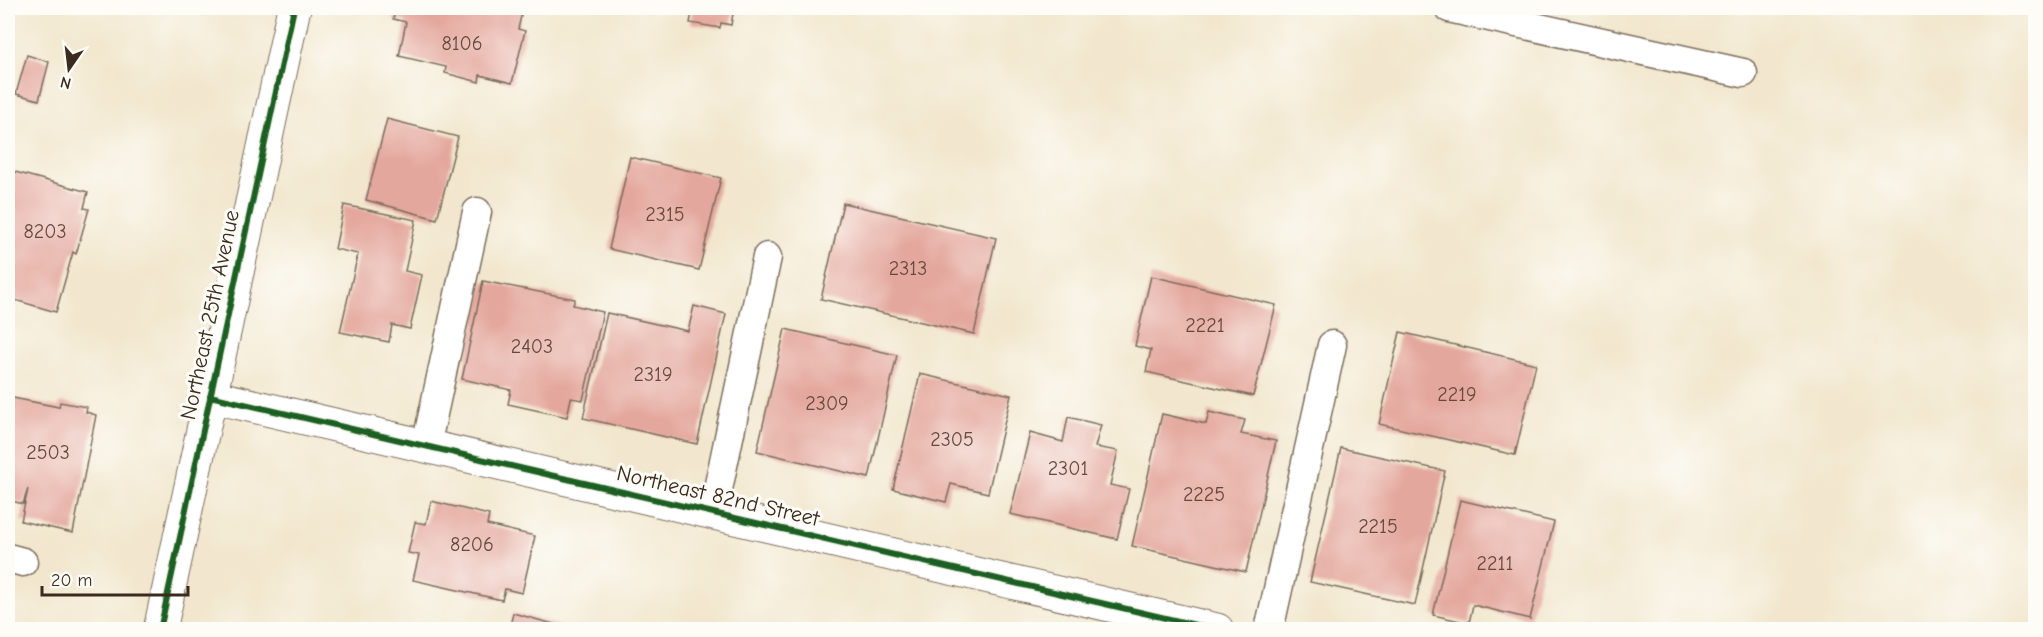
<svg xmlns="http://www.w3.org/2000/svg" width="2043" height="637" font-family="'Comic Neue',sans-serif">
  <rect width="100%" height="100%" fill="#fdfcf7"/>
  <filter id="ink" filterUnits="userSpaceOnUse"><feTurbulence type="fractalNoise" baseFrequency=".0167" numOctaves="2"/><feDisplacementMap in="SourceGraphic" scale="12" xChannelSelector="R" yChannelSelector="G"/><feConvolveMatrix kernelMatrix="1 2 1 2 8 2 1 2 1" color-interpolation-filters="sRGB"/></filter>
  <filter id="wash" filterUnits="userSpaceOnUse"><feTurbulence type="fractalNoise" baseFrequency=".008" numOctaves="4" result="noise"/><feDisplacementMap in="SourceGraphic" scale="24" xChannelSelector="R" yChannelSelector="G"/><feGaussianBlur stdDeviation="1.35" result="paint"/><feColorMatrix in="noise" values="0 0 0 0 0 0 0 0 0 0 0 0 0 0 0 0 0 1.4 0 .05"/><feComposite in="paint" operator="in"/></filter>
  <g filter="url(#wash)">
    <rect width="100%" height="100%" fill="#f2e7ce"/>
    <g id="blocks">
      <path fill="#e4a79d" d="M8 8H14L8 29Z
        M396 8H523L518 29 525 31 512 83 480 75 479 82 445 73 446 67 399 56 406 22 393 19Z
        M693 8H734L731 25 721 23 720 28 690 23Z
        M27 55 49 62 39 100 16 94Z
        M387 119 458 137 437 219 366 200Z
        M630 157 721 178 699 270 609 249Z
        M8 170 88 192 84 208 89 209 76 254 73 252 56 312 8 298Z
        M843 203 996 238 974 334 821 299Z
        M344 205 416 220 405 271 422 275 410 329 392 325 389 342 340 332 358 254 335 249Z
        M1151 276 1276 305 1253 396 1146 372 1151 350 1135 346Z
        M483 281 575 299 573 305 603 312 583 400 571 398 567 417 508 404 511 390 462 379Z
        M694 306 726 314 697 444 583 418 607 313 688 331Z
        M785 329 897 355 869 478 757 451Z
        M1400 332 1536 364 1515 455 1379 424Z
        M920 374 1011 395 988 493 951 484 946 502 893 489Z
        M8 397 59 407 60 402 87 407 86 412 96 415 73 533 21 521 28 489 23 504 8 500Z
        M1209 412 1245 420 1241 434 1276 441 1246 572 1132 546 1162 414 1206 424Z
        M1068 417 1101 425 1095 447 1118 451 1110 485 1129 489 1117 539 1010 514 1030 433 1063 442Z
        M1341 448 1445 471 1415 605 1310 582Z
        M1460 500 1554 522 1530 619 1473 605 1469 623 1433 615Z
        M431 501 489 515 487 525 535 536 522 593 505 589 502 600 413 580 419 555 408 553 415 522 426 524Z
        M513 613 572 629V630H509Z
        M8 625 24 628V630H8Z"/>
    </g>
  </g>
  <g filter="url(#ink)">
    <use href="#blocks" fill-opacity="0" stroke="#7b6c5c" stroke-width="1.5"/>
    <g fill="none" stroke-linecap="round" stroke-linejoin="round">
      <defs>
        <path id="service" d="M1449 8 1743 73
          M426 446 477 212
          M713 513 767 257
          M8 558 23 562
          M1269 630 1332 345"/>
        <path id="minor" d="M210 396 1217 630"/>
        <path id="tertiary" d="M160 630 294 8"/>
      </defs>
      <use href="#service" stroke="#7b6c5c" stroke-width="31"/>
      <use href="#minor" stroke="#7b6c5c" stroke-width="35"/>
      <use href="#tertiary" stroke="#7b6c5c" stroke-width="35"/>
      <use href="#service" stroke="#fff" stroke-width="28"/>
      <use href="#minor" stroke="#fff" stroke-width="33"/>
      <use href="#tertiary" stroke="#fff" stroke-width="33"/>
      <defs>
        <path id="cycleway" d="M210 396 1217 630
          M160 630 294 8"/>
      </defs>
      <use href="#cycleway" stroke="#fdfcf7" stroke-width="10"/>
      <use href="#cycleway" stroke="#1b5e20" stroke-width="6"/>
    </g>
  </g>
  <g text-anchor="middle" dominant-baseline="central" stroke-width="6" stroke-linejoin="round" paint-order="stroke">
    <g font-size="20" fill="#65493e">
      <text x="462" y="43">8106</text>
      <text x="665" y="214">2315</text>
      <text x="45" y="231">8203</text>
      <text x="908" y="268">2313</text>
      <text x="1205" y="325">2221</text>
      <text x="532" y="346">2403</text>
      <text x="653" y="374">2319</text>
      <text x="1457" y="394">2219</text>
      <text x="827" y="403">2309</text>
      <text x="952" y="439">2305</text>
      <text x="48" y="452">2503</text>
      <text x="1068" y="468">2301</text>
      <text x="1204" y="494">2225</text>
      <text x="1378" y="526">2215</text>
      <text x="472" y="544">8206</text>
      <text x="1495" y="563">2211</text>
    </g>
    <g font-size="22" fill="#3b2a1e" stroke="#fdfcf7">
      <text transform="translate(210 315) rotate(-78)">Northeast 25th Avenue</text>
      <text transform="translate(718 496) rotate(13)">Northeast 82nd Street</text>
    </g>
  </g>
  <rect width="2043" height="637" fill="none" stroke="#fdfcf7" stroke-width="30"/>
  <g transform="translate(69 69) rotate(194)" stroke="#fdfcf7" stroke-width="4.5" paint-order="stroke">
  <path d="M0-4.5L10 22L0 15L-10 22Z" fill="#3b2a1e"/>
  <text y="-9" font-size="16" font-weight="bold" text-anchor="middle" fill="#3b2a1e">N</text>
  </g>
  <path d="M42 586v9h146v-9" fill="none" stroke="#3b2a1e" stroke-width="3"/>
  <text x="51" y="586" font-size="18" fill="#3b2a1e" stroke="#fdfcf7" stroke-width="4.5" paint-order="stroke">20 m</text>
</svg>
